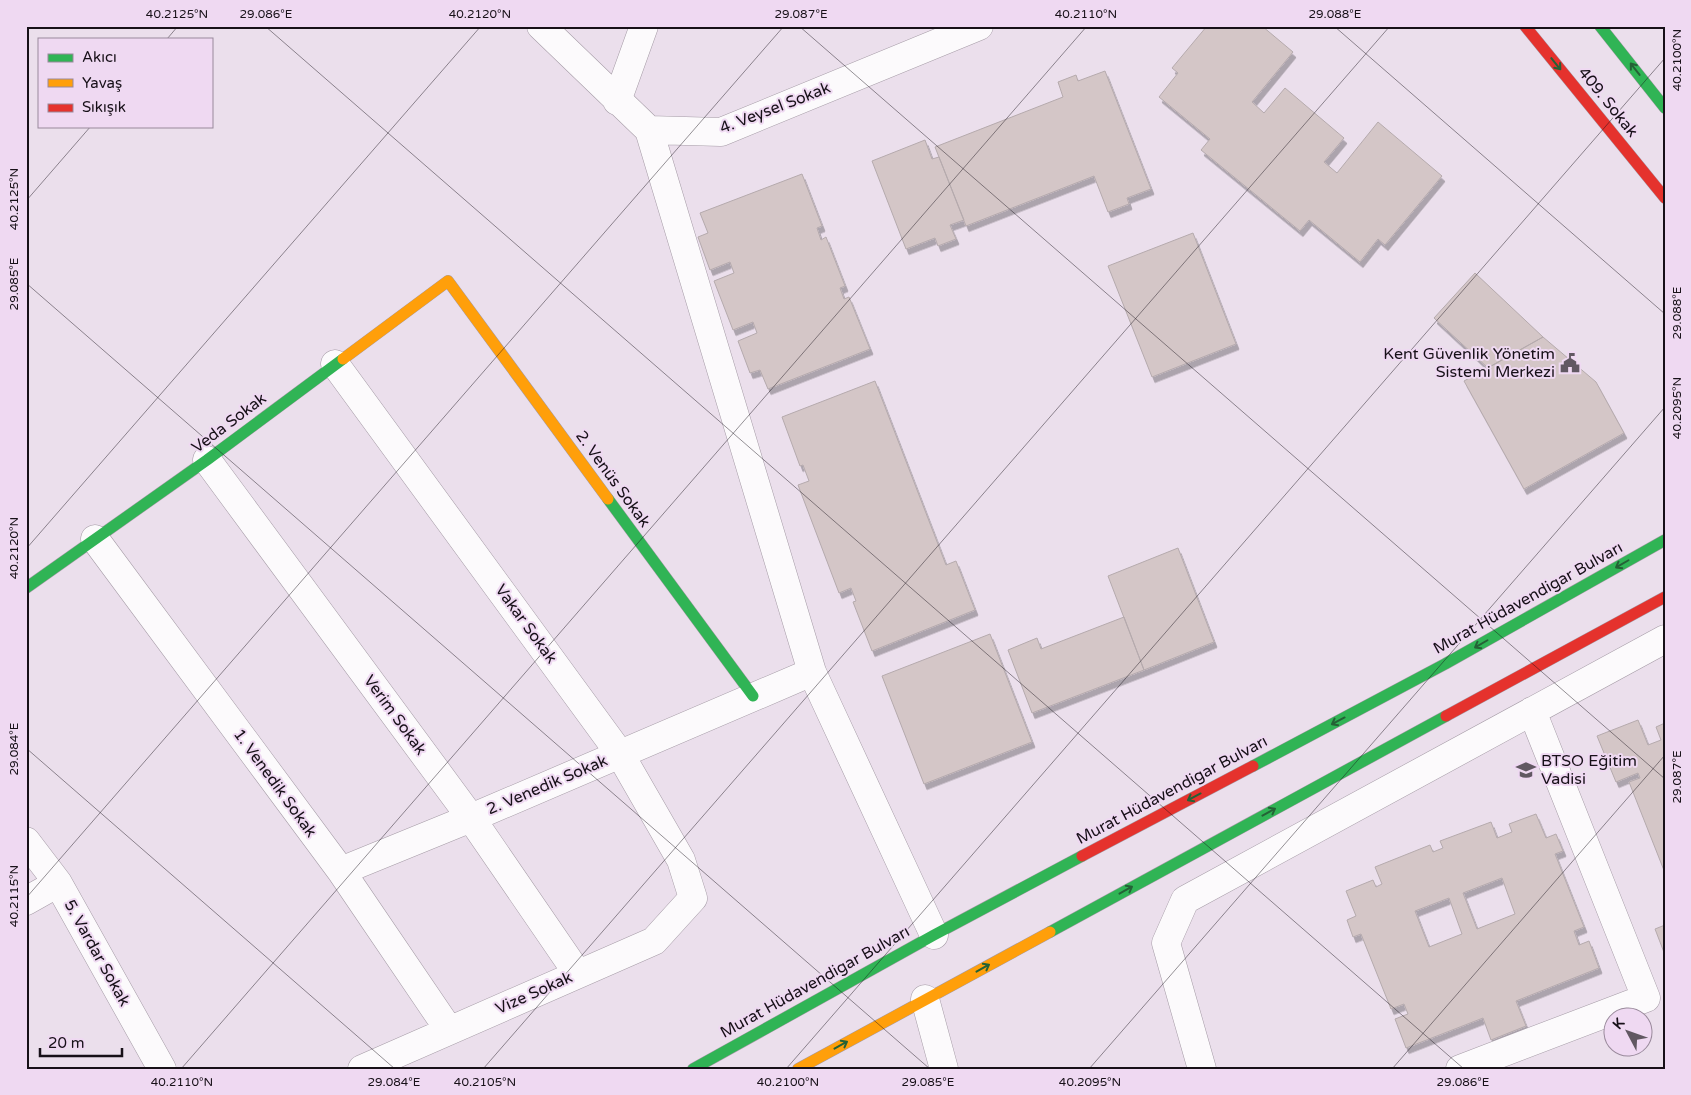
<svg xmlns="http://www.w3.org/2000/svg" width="1691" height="1095" font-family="'Varela Round',sans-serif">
  <defs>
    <filter id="shadow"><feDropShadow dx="3" dy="5.5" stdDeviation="0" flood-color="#0004"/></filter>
  </defs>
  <rect width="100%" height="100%" fill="#ebdfec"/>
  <path fill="#d4c6c7" stroke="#b5aaad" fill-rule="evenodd" filter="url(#shadow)" d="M1207 26H1262L1293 52 1252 102 1264 113 1285 88 1344 138 1324 162 1337 173 1378 122 1442 176 1385 245 1378 239 1360 262 1309 220 1300 231 1201 150 1210 139 1159 97 1178 73 1172 68Z
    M1105 71 1151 189 1127 198 1129 204 1108 212 1094 176 966 226 935 147 1063 97 1058 82 1076 75 1078 81Z
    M925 140 932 159 939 157 964 220 950 225 956 239 938 246 935 238 906 249 872 161Z
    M802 174 822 226 817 228 821 240 826 237 845 286 840 288 844 299 849 297 870 349 768 389 760 370 750 373 738 341 757 333 753 322 733 330 714 281 734 273 730 262 710 270 698 237 708 233 700 213Z
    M1193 233 1236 344 1152 377 1108 266Z
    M1475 273 1543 337 1488 368 1434 318Z
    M1543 337 1596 382 1624 433 1524 489 1464 381Z
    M875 381 946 565 956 561 975 610 872 651 853 602 856 601 851 588 839 593 798 485 809 481 803 465 800 466 782 417Z
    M1178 548 1214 642 1144 670 1108 576Z
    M1124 617 1144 670 1032 713 1008 650 1037 638 1041 649Z
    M990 634 1032 742 924 784 882 676Z
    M1638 720 1648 745 1661 740 1656 727 1665 723V873L1629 782 1640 778 1638 773 1616 782 1597 736Z
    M1536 814 1546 838 1556 834 1563 851 1555 854 1584 927 1574 931 1579 945 1589 941 1599 968 1516 1001 1526 1026 1491 1040 1483 1018 1406 1048 1395 1019 1408 1014 1404 1004 1391 1009 1361 934 1353 937 1347 920 1356 916 1346 891 1373 880 1376 887 1382 884 1375 867 1430 845 1433 852 1443 848 1440 841 1491 822 1497 838 1512 832 1509 824ZM1502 878 1515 914 1477 929 1463 893ZM1449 898 1462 934 1429 947 1415 911Z
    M1665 925V955L1655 929Z"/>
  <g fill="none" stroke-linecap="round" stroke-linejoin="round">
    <defs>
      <path id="street" d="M541 26 649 130 721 132 979 26
        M617 101 644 26
        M649 130 812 672 934 935
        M335 364 620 754 681 860 693 898 654 941 362 1069
        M207 460 471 818 578 974
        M95 539 341 871 449 1030
        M26 841 58 883 162 1069
        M341 871 471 818 812 672
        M26 901 58 883
        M925 999 944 1069
        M1202 1069 1166 943 1185 900 1665 639
        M1460 1069 1646 998 1532 711"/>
      <path id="fast" d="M1600 26 1665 108
        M608 499 753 696
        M26 588 207 460 343 359
        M1253 766 1445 664 1665 540
        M1050 932 1446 716
        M693 1069 934 935 1082 856"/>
      <path id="slow" d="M343 359 448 281 608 499
        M798 1069 1050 932"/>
      <path id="jam" d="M1525 26 1665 198
        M1446 716 1665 597
        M1082 856 1253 766"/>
    </defs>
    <use href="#street" stroke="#a59ba6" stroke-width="29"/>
    <use href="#fast" stroke="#a59ba6" stroke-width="12"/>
    <use href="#slow" stroke="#a59ba6" stroke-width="12"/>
    <use href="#jam" stroke="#a59ba6" stroke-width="12"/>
    <use href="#street" stroke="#fcfafc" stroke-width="28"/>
    <use href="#fast" stroke="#30b455" stroke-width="11"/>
    <use href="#slow" stroke="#ff9f0a" stroke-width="11"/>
    <use href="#jam" stroke="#e5322d" stroke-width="11"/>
  </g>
  <defs><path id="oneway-shaft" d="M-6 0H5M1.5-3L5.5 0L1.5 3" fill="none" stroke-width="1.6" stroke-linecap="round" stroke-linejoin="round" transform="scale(1.25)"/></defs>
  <g stroke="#246236">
    <use href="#oneway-shaft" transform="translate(1556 64) rotate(51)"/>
    <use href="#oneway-shaft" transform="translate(1635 69) rotate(-128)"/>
    <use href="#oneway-shaft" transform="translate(1622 564) rotate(150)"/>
    <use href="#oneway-shaft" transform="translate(1481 644) rotate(150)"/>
    <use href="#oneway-shaft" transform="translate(1338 721) rotate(152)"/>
    <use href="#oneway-shaft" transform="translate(1194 797) rotate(152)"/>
    <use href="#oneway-shaft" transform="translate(1269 812) rotate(-29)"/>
    <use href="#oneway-shaft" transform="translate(1126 890) rotate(-29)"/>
    <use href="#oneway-shaft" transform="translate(983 968) rotate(-29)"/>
    <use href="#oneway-shaft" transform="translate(841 1045) rotate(-29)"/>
  </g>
  <path fill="none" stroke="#171018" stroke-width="1" stroke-opacity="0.45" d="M265 26 1464 1069M799 26 1665 779M1334 26 1665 314M167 39 178 26M26 201 91 126M26 283 930 1069M26 549 481 26M26 748 395 1069M26 898 784 26M181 1069 1087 26M483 1069 1390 26M786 1069 1665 58M1089 1069 1665 407M1392 1069 1665 755"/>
  <defs>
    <symbol id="civic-bare" viewBox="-9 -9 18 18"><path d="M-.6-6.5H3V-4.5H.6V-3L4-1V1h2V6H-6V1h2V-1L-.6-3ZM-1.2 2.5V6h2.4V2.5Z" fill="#615862" stroke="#efd9f2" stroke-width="2.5" paint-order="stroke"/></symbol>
    <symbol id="school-bare" viewBox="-9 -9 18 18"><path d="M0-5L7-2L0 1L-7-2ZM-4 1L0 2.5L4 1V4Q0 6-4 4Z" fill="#615862" stroke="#efd9f2" stroke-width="2.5" paint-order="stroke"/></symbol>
  </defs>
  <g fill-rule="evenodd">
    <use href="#civic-bare" x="1556" y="349" width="28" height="28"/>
    <use href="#school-bare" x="1512" y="756" width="28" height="28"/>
  </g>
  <g text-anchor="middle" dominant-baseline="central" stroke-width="4" stroke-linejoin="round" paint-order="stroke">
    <g font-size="16" fill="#171018" stroke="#efd9f2">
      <text transform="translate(1608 102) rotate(51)">409. Sokak</text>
      <text transform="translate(775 108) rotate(-21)">4. Veysel Sokak</text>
      <text transform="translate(229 423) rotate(-37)">Veda Sokak</text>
      <text transform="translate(613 479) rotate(54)">2. Venüs Sokak</text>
      <text transform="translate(1528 598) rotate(-29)">Murat Hüdavendigar Bulvarı</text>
      <text transform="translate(526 624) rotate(54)">Vakar Sokak</text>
      <text transform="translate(395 715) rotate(54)">Verim Sokak</text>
      <text transform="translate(275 783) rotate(54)">1. Venedik Sokak</text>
      <text transform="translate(547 785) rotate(-23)">2. Venedik Sokak</text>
      <text transform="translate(1172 790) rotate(-28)">Murat Hüdavendigar Bulvarı</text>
      <text transform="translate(97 953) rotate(61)">5. Vardar Sokak</text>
      <text transform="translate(815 982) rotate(-29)">Murat Hüdavendigar Bulvarı</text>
      <text transform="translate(534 993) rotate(-24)">Vize Sokak</text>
    </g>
    <g font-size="16" fill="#171018" stroke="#efd9f2" text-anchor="end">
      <text x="1555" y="354">Kent Güvenlik Yönetim<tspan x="1555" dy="18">Sistemi Merkezi</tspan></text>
      <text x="1541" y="761" text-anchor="start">BTSO Eğitim<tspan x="1541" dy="18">Vadisi</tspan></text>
    </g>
  </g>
  <rect width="1691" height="1095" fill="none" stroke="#efd9f2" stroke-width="55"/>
  <rect x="38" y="38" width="175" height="90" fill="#efd9f2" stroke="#99899b"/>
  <rect x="48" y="54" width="25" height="8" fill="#30b455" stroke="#99899b"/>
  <text x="82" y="62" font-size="15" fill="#171018">Akıcı</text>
  <rect x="48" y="79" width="25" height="8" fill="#ff9f0a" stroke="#99899b"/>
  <text x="82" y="88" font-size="15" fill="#171018">Yavaş</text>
  <rect x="48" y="104" width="25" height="8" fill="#e5322d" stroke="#99899b"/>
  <text x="82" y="112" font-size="15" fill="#171018">Sıkışık</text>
  <g transform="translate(1628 1032) rotate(311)"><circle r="24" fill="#efd9f2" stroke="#99899b"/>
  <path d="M0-4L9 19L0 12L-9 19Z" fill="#615862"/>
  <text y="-8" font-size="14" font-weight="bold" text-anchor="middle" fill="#171018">K</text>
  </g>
  <path d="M40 1048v8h82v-8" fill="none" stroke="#171018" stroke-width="2.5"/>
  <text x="48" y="1048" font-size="15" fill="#171018" stroke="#efd9f2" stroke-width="4" paint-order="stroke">20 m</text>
  <rect x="28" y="28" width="1636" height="1040" fill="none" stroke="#171018" stroke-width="2"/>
  <g font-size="12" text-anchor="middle" fill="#171018">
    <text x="177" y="18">40.2125°N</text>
    <text x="266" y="18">29.086°E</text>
    <text x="480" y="18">40.2120°N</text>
    <text x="801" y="18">29.087°E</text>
    <text x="1086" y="18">40.2110°N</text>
    <text x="1335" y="18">29.088°E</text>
    <text transform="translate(1677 60) rotate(-90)" y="4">40.2100°N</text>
    <text transform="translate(14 199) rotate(-90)" y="4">40.2125°N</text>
    <text transform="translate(14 284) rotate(-90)" y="4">29.085°E</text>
    <text transform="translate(1677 313) rotate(-90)" y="4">29.088°E</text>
    <text transform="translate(1677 408) rotate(-90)" y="4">40.2095°N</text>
    <text transform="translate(14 548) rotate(-90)" y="4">40.2120°N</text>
    <text transform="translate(14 749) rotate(-90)" y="4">29.084°E</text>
    <text transform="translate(1677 777) rotate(-90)" y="4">29.087°E</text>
    <text transform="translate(14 896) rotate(-90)" y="4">40.2115°N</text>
    <text x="182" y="1086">40.2110°N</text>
    <text x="394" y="1086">29.084°E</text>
    <text x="485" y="1086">40.2105°N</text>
    <text x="788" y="1086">40.2100°N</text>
    <text x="928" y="1086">29.085°E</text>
    <text x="1090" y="1086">40.2095°N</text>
    <text x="1463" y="1086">29.086°E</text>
  </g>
</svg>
